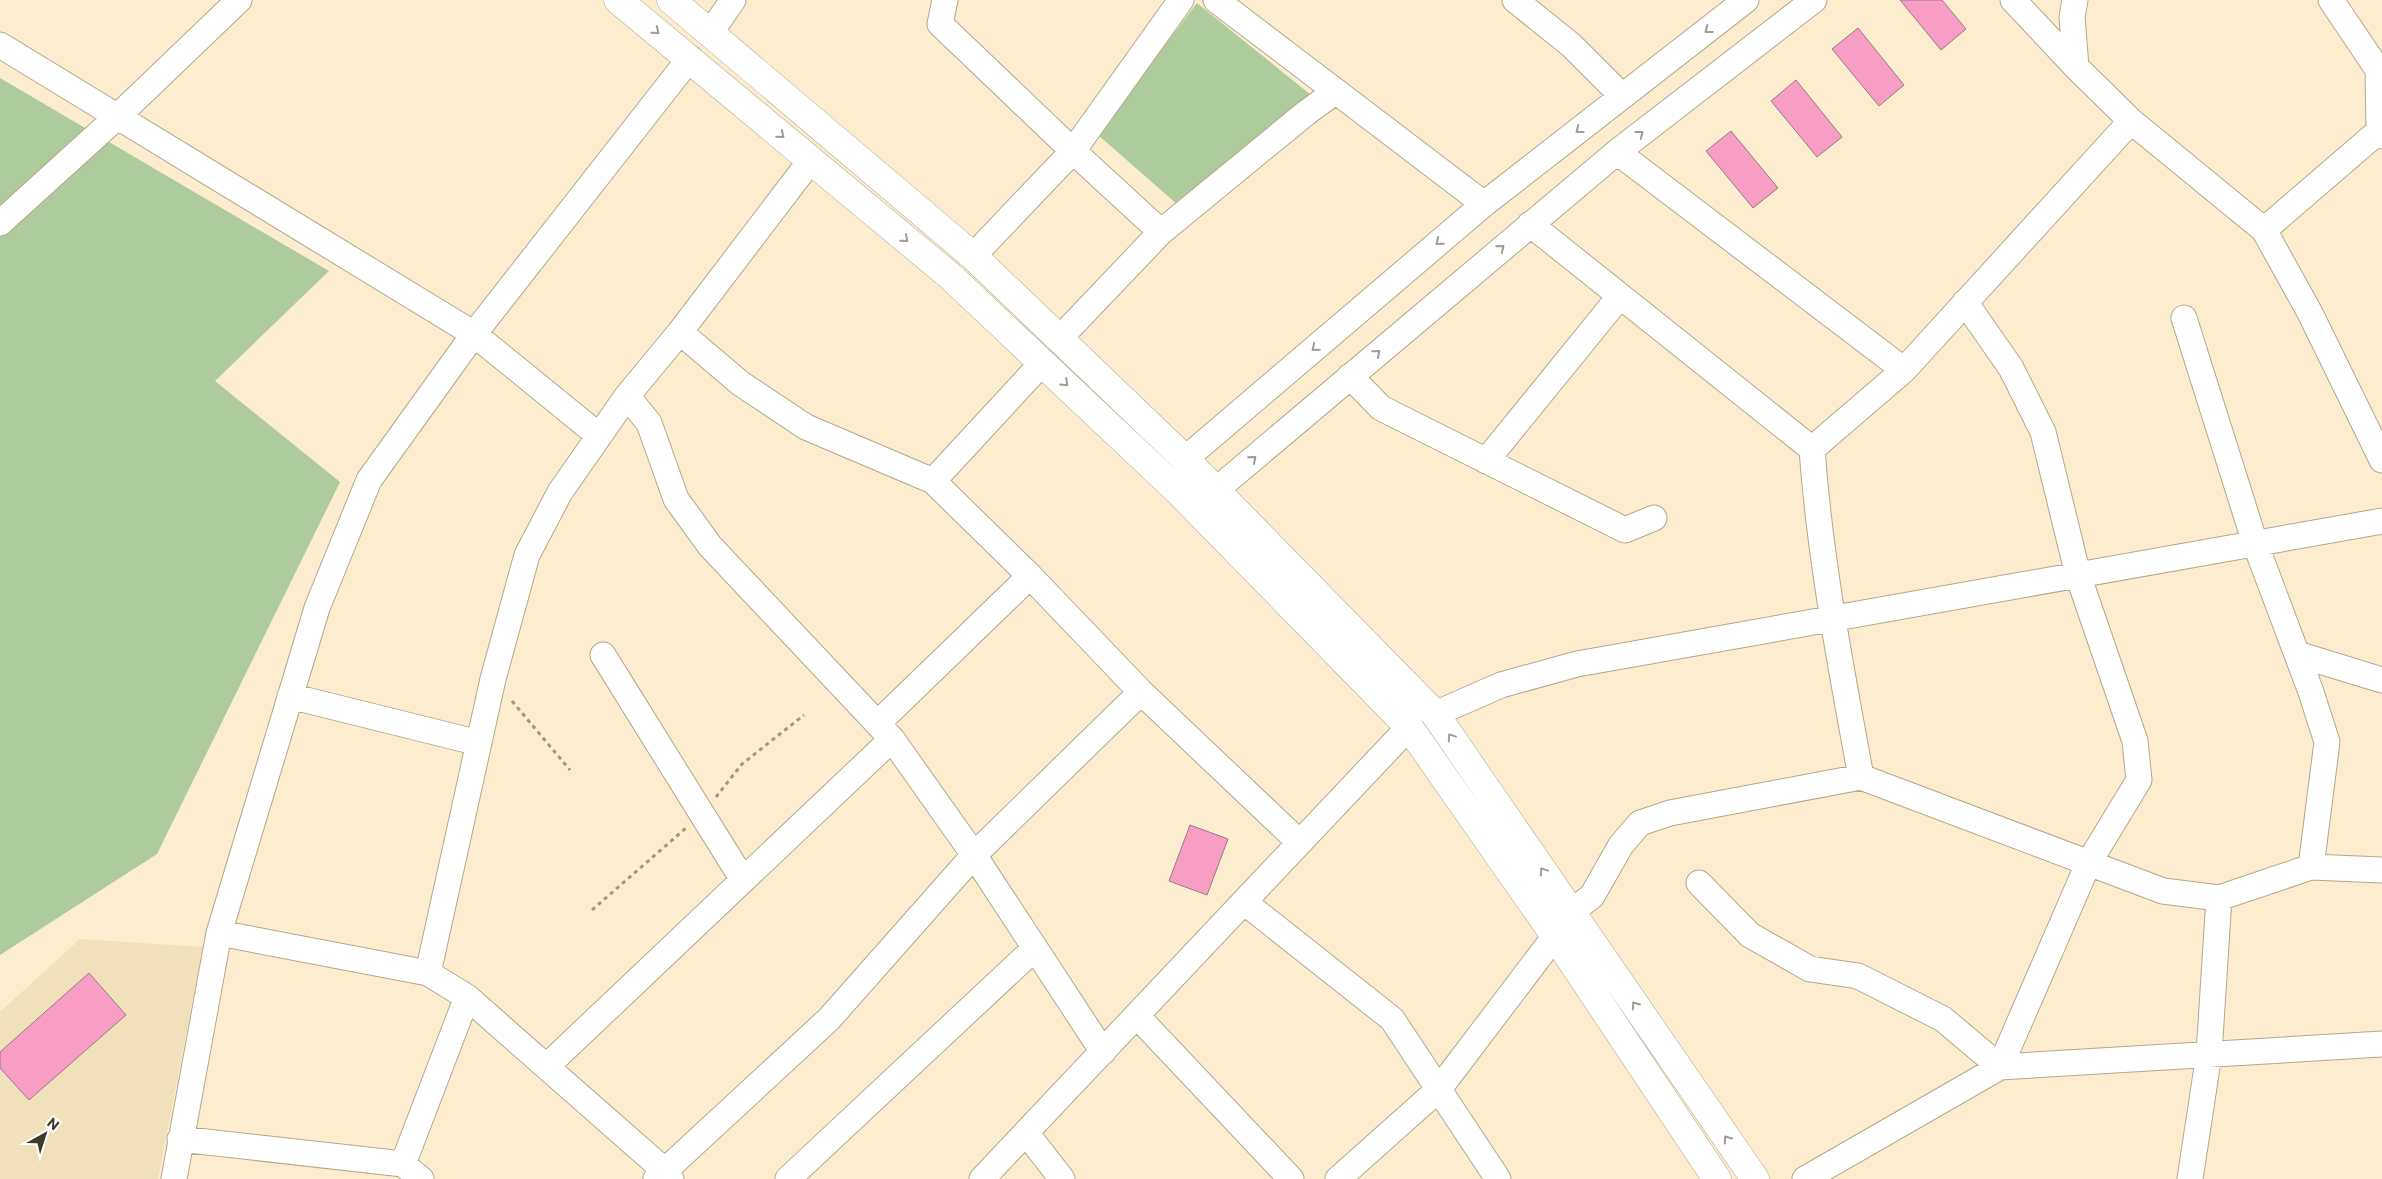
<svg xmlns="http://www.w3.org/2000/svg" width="2382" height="1179" font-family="Commissioner,sans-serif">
  <rect width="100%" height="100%" fill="#fbedce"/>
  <path fill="#f1e1bb" d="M80 939 203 947 158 1179H0V1012Z"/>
  <path fill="#aecb9b" d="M1197 3 1316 99 1178 205 1097 134Z
    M0 78 329 271 215 381 340 482 157 854 0 955Z"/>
  <path fill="#f89ec4" stroke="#997985" d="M1900 0H1942L1966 29 1941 50Z
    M1858 28 1904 85 1879 106 1832 49Z
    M1796 80 1842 137 1817 157 1771 101Z
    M1731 131 1778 188 1753 208 1706 151Z
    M1190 825 1228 839 1207 895 1169 881Z
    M89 973 126 1015 29 1100 0 1068V1052Z"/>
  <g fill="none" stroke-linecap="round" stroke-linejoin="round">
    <defs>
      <path id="minor" d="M945 0 940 24 1073 151 973 256
        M1216 0 1484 204
        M1515 0 1571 45 1622 96
        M2013 0 2076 67
        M2075 0 2072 17 2076 67 2131 121 2264 230 2310 313 2382 460
        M2331 0 2378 70 2379 131 2382 136
        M710 33 733 0
        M0 45 474 334 598 435
        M2131 121 1904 370 1812 449C1820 560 1841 668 1861 777L2163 891 2219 898 2311 867 2382 870
        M1617 152 1904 370
        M811 160 680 332 627 396 649 423 676 499 710 546 892 739 974 855 1103 1052
        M0 223 118 116 239 0
        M1530 224 1812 449
        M2264 230 2379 131
        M1161 232 1073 151 1181 0
        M2184 318 2255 543 2311 692 2327 742 2311 867
        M680 332 740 383 806 427 933 481 1030 576 1141 692 1299 842
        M1059 339 1161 232 1306 113 1336 91
        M1350 376 1381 408 1625 530 1654 518
        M1185 459 1484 204 1746 0
        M1486 461 1620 296
        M933 481 1043 362
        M1216 490 1617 152 1814 0
        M2297 654 2382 680
        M603 655 743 880
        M290 696 479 743
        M1435 714 1501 685 1577 664 2382 521
        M878 723 1030 576
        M1699 883 1750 935 1810 969 1858 976 1943 1019 2000 1067 2088 864 2139 780 2135 741 2078 575 2043 432 2011 368 1965 302
        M1244 902 1392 1019 1498 1179
        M1571 912 1592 896 1621 845 1640 823 1670 813 1861 777
        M219 933 428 973 467 997 665 1171 671 1179
        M428 973 493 679 527 555 560 492 627 396
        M1137 1016 1291 1179
        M547 1066 892 739
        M1027 1134 1062 1179
        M180 1139 403 1164 421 1179
        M403 1164 467 997
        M174 1179 219 933 317 608 369 480 474 334 690 58
        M656 1179 829 1019 974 855 1141 692
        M788 1179 1035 948
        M982 1179 1409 727
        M1338 1179 1439 1089 1555 936
        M1805 1179 2000 1067 2382 1044
        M2190 1179 2209 1054 2219 898"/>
      <path id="major" d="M618 0 950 276 1178 491 1409 727 1555 936 1717 1179
        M671 0 973 256 1185 459 1435 714 1755 1179"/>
    </defs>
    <use href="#minor" stroke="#b5a78a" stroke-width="27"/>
    <use href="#major" stroke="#b5a78a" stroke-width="29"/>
    <path stroke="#a19781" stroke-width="3" stroke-dasharray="4 4" stroke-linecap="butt" d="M512 701 570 770
      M716 797 742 764 804 715
      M592 910 686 828"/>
    <use href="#minor" stroke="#fff" stroke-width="25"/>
    <use href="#major" stroke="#fff" stroke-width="28"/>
  </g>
  <defs><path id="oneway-chevron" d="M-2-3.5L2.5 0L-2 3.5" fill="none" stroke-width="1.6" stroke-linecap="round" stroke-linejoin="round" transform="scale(1.25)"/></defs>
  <g stroke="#9f9c96">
    <use href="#oneway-chevron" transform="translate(1708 30) rotate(142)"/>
    <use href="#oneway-chevron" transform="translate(656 31) rotate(39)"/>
    <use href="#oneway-chevron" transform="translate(1579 130) rotate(142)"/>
    <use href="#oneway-chevron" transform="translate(1640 134) rotate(-38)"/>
    <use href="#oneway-chevron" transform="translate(781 135) rotate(40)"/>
    <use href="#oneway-chevron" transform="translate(905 239) rotate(40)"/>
    <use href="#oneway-chevron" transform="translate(1439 242) rotate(140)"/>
    <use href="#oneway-chevron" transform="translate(1501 248) rotate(-40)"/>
    <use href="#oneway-chevron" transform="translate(1315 348) rotate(140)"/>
    <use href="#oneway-chevron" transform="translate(1377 353) rotate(-40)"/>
    <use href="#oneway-chevron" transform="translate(1065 383) rotate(44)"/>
    <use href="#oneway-chevron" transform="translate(1253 459) rotate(-41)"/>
    <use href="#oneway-chevron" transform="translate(1451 737) rotate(-124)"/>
    <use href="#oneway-chevron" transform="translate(1543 871) rotate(-124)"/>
    <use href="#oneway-chevron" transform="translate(1635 1005) rotate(-125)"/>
    <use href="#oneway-chevron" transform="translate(1727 1139) rotate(-125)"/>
  </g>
  <g transform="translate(45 1134) rotate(39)" stroke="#ffffff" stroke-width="4" paint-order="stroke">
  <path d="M0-4L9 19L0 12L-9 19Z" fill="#3f3a2e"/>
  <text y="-8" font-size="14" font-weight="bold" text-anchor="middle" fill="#3f3a2e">N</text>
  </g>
</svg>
